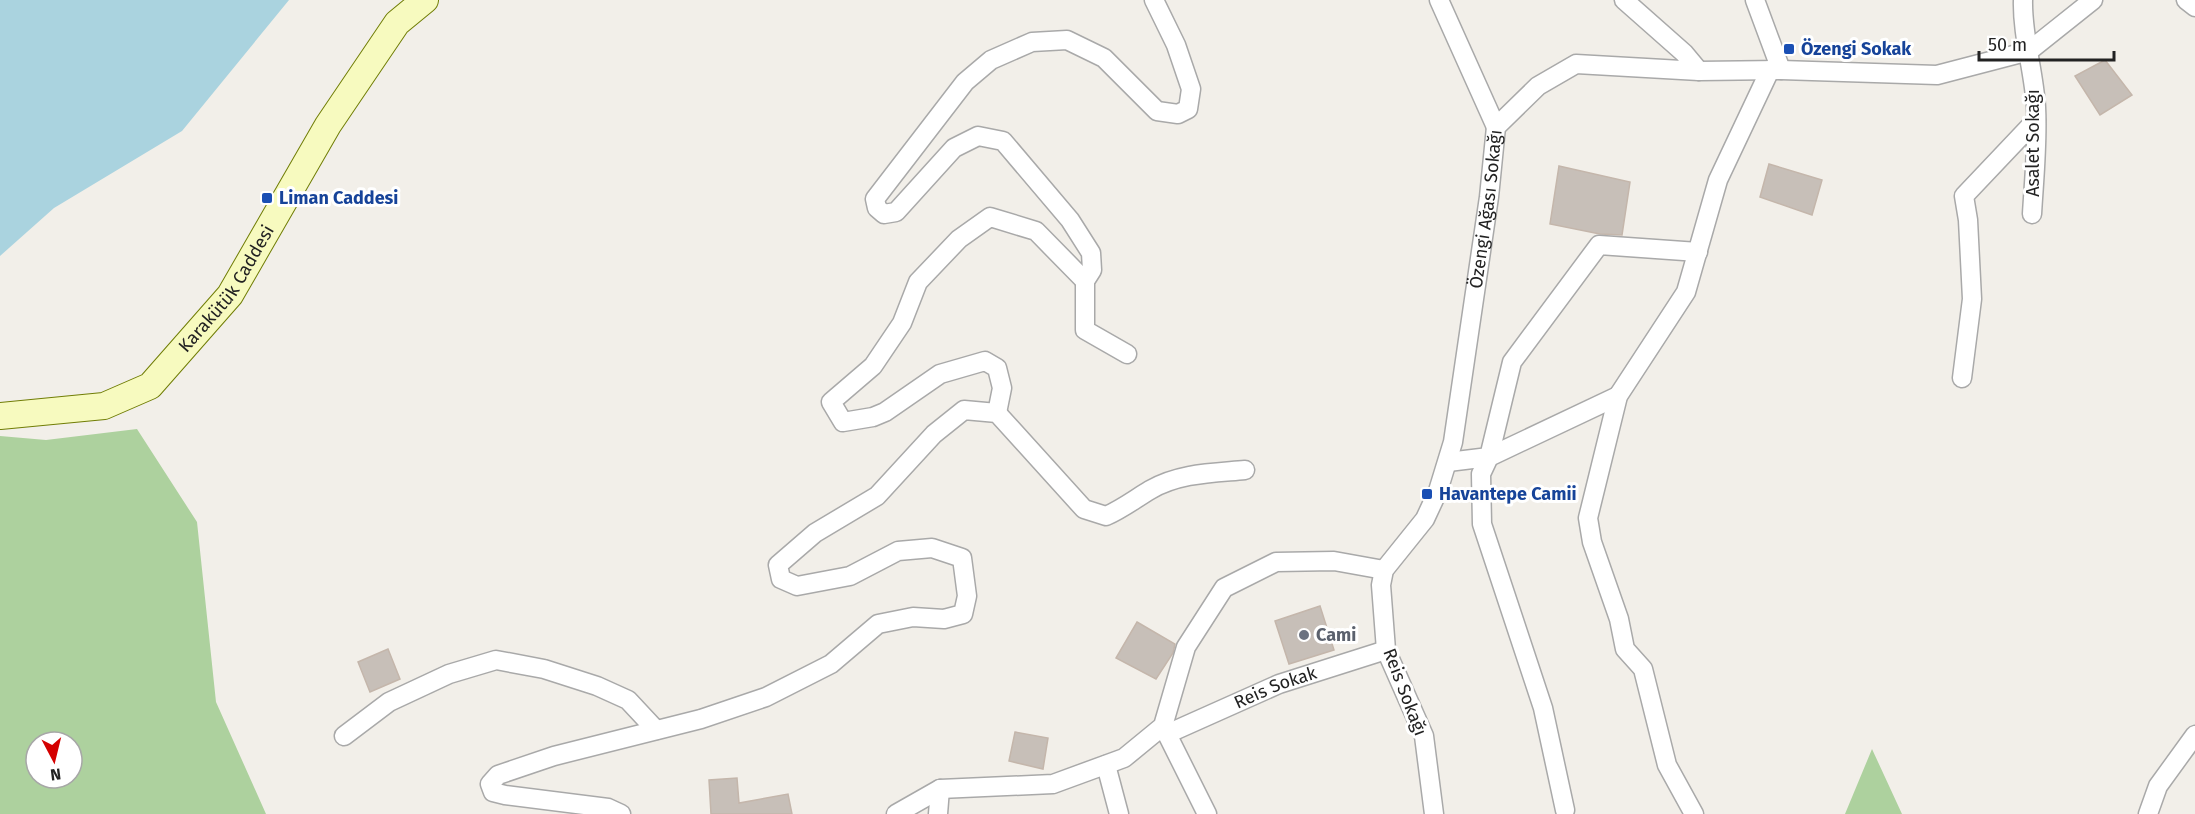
<svg xmlns="http://www.w3.org/2000/svg" width="2195" height="814" font-family="'Fira Sans',sans-serif">
  <rect width="100%" height="100%" fill="#f2efe9"/>
  <path fill="#add19e" fill-rule="evenodd" d="M137 429 197 522 216 702 266 814H0V436L46 440ZM36 742H72V778H36Z
    M1872 749 1902 814H1845Z"/>
  <path fill="#aad3df" d="M0 0H289L182 131 54 208 0 256Z"/>
  <path fill="#c7bfb8" stroke="#c4b6ab" stroke-width="1.5" d="M2105 60 2132 95 2100 115 2075 76Z
    M1769 164 1822 180 1812 215 1760 197Z
    M1559 166 1630 182 1622 235 1600 234 1550 224Z
    M1320 606 1334 650 1289 664 1275 621Z
    M1137 622 1175 644 1173 653 1156 679 1116 658Z
    M388 649 400 679 370 692 358 662Z
    M1015 732 1048 738 1043 769 1009 761Z
    M737 778 739 803 788 794 792 814H711L709 780Z"/>
  <g fill="none" stroke-linecap="round" stroke-linejoin="round">
    <defs>
      <g id="street">
        <path d="M1439 0 1496 127"/>
        <path d="M1624 0 1684 53 1699 71"/>
        <path d="M1755 0 1781 70"/>
        <path d="M2023 0C2022 36 2034 71 2036 107 2038 142 2034 179 2032 214"/>
        <path d="M2186 0 2195 7"/>
        <path d="M1127 354 1085 330V281L1092 270 1091 253 1070 220 1003 141 978 136 954 148 896 212 884 214 877 208 875 199 965 82 991 60 1032 42 1067 40 1104 58 1157 111 1178 114 1188 109 1191 89 1176 45 1154 0"/>
        <path d="M1962 378 1972 299 1968 220 1964 196 2036 120"/>
        <path d="M997 413 1002 388 997 368 985 361 940 374 885 412 873 417 843 422 831 402 873 366 902 323 918 282 959 239 990 217 1036 231 1085 281"/>
        <path d="M1448 462 1489 457 1512 362 1599 245 1698 252"/>
        <path d="M1163 726 1207 814"/>
        <path id="s1" d="M1167 734 1279 684 1386 650"/>
        <path d="M344 736 389 702 449 674 496 660 544 669 597 686 628 700 656 730"/>
        <path d="M1106 765 1119 814"/>
        <path d="M1565 810 1543 708 1482 524 1481 474 1489 457 1618 396"/>
        <path d="M621 814 608 808 505 795 493 792 490 784 498 775 554 756 701 719 766 697 831 664 878 624 913 617 944 619 963 614 967 596 962 558 932 548 898 551 850 576 797 586 781 579 778 565 815 533 877 496 934 434 964 410 997 413 1084 509 1106 516C1122 509 1135 499 1150 490 1179 473 1213 473 1245 470"/>
        <path d="M896 814 940 789 1053 784 1124 758 1163 726 1186 647 1224 588 1276 562 1334 561 1384 570"/>
        <path d="M938 814 940 789"/>
        <path id="s2" d="M1434 814 1424 736 1386 650 1381 585 1384 570 1425 519 1438 491 1453 442 1489 197 1496 127 1538 86 1576 64 1699 71 1781 70 1937 75 2029 51 2093 0"/>
        <path d="M1694 814 1667 765 1643 669 1625 649 1619 619 1592 542 1588 518 1618 396 1686 292 1718 180 1770 70"/>
        <path d="M2148 814 2158 786 2195 735"/>
      </g>
      <g id="secondary">
        <path id="s3" d="M0 416 104 406 150 386 230 295 328 125 397 23 425 0"/>
      </g>
    </defs>
    <use href="#street" stroke="#a9a9a9" stroke-width="21"/>
    <use href="#secondary" stroke="#707d05" stroke-width="28"/>
    <use href="#street" stroke="#fff" stroke-width="18"/>
    <use href="#secondary" stroke="#f7fabf" stroke-width="26"/>
  </g>
  <g fill="#1a4fb4" stroke="#fff" stroke-width="2">
    <rect x="1783" y="43" width="12" height="12" rx="3"/>
    <rect x="261" y="192" width="12" height="12" rx="3"/>
    <rect x="1421" y="488" width="12" height="12" rx="3"/>
  </g>
  <circle fill="#6b7280" stroke="#fff" stroke-width="2" cx="1304" cy="635" r="6"/>
  <g text-anchor="middle" dominant-baseline="central" stroke-width="6" stroke-linejoin="round" paint-order="stroke">
    <g font-size="18" font-weight="bold" fill="#164399" stroke="#fff" text-anchor="start">
      <text x="1801" y="49">Özengi Sokak</text>
      <text x="279" y="198">Liman Caddesi</text>
      <text x="1439" y="494">Havantepe Camii</text>
    </g>
    <g font-size="18" fill="#222" stroke="#fff">
      <text transform="translate(2033 143) rotate(-90)">Asalet Sokağı</text>
      <text stroke="none"><textPath href="#s2" startOffset="636">Özengi Ağası Sokağı</textPath></text>
      <text stroke="none"><textPath href="#s3" startOffset="279">Karakütük Caddesi</textPath></text>
      <text stroke="none"><textPath href="#s1" startOffset="118">Reis Sokak</textPath></text>
      <text transform="translate(1405 692) rotate(69)">Reis Sokağı</text>
    </g>
    <g font-size="18" font-weight="bold" fill="#5b616d" stroke="#fff" text-anchor="start">
      <text x="1316" y="635">Cami</text>
    </g>
  </g>
  <g transform="translate(54 760) rotate(173)"><circle r="28" fill="#ffffff" stroke="#a7a7a7" stroke-width="1.5"/>
  <path d="M0-4.5L10 22L0 15L-10 22Z" fill="#d40000"/>
  <text y="-9" font-size="16" font-weight="bold" text-anchor="middle" fill="#222222">N</text>
  </g>
  <path d="M1979 51v9h135v-9" fill="none" stroke="#222222" stroke-width="3"/>
  <text x="1988" y="51" font-size="18" fill="#222222" stroke="#ffffff" stroke-width="4.5" paint-order="stroke">50 m</text>
</svg>
